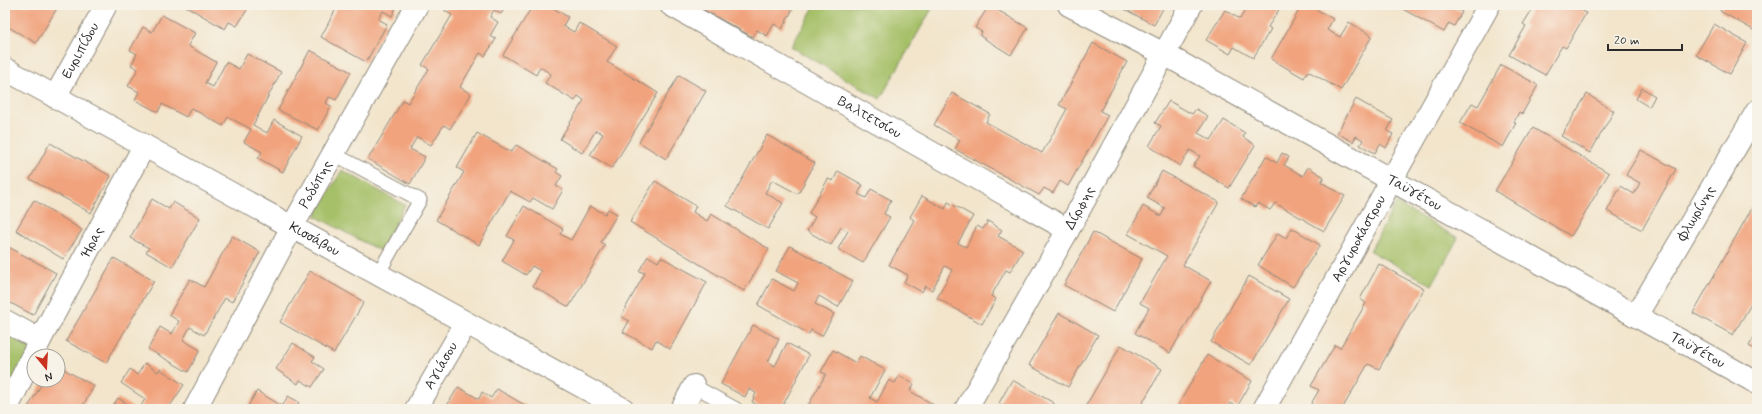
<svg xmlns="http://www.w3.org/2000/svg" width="1762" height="414" font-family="Mynerve,sans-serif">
  <rect width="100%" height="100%" fill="#f7f3e8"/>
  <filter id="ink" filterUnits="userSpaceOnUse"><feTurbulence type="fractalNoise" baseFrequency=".025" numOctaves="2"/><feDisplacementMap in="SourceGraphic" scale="8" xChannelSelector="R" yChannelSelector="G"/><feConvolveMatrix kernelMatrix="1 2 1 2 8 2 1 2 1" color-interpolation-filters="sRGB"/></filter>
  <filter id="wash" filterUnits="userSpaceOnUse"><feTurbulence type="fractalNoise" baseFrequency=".012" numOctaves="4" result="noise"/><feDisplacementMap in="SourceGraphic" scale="16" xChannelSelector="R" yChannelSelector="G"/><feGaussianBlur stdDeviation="0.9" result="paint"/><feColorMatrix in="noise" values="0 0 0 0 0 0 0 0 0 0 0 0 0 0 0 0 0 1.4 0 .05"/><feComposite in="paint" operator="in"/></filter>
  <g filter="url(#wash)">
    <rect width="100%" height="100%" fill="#f2e5cc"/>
    <path fill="#a5c067" stroke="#687649" d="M815 5H934L880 99 791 47Z
      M342 170 405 205 380 251 315 216Z
      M1396 203 1458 238 1432 285 1370 251Z
      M5 327 35 344 5 395Z"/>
    <g id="blocks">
      <path fill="#f1a37d" d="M5 5H59L36 43 5 25Z
        M184 5H250L237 26 229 22 225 29Z
        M338 5H397L392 16 383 11 378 19 387 24 366 62 321 37Z
        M448 5H507L501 14 494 10 490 17 498 22 490 36 496 39 485 56 480 53 460 87 471 94 450 129 444 125 431 145 417 137 410 149 425 157 410 184 368 159 403 100 408 103 429 69 422 65 452 15 445 11Z
        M533 5H548L568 17 563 26 574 32 579 23 617 46 607 62 658 93 612 168 590 155 603 134 596 130 582 153 560 139 584 100 578 96 575 101 545 83 551 74 540 67 536 75 503 55Z
        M695 5H795L782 29 774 24 767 36 757 30 753 37Z
        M989 5 1028 28 1011 55 980 36 982 32 975 28Z
        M1117 5H1165L1154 25Z
        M1243 5H1282L1268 27 1271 29 1253 58 1234 47 1230 54 1206 40 1225 10 1240 19 1247 7Z
        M1302 5H1309L1333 19 1327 30 1340 37 1349 22 1372 36 1341 90 1308 71 1304 78 1271 59Z
        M1400 5H1449L1462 12 1454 26 1449 23 1444 32 1399 7Z
        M1535 5H1580L1578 8 1586 13 1566 48 1562 46 1545 75 1509 55 1526 26 1523 24Z
        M1724 5H1757V27L1755 31 1720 11Z
        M162 15 195 33 188 46 216 62 205 83 213 87 226 62 239 69 247 54 281 72 253 125 267 133 274 120 302 136 283 172 258 158 262 152 244 142 251 129 228 117 223 126 191 108 186 117 162 104 158 112 135 100 139 92 128 86 138 69 131 65 137 54 130 50 143 27 152 32Z
        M1714 24 1747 43 1730 74 1696 55Z
        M1093 43 1127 62 1100 111 1108 115 1068 186 1060 181 1053 193 1044 188 1039 195 955 149 960 140 934 125 952 93 990 114 986 122 1042 153 1067 109 1059 105Z
        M310 50 351 72 336 100 329 97 326 103 331 106 318 130 278 110Z
        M1501 65 1538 85 1522 114 1519 112 1514 122 1516 123 1503 147 1460 123 1472 103 1478 106Z
        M679 75 706 91 666 159 639 142Z
        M1642 88 1655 96 1649 107 1636 99Z
        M1587 94 1614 111 1590 153 1561 136Z
        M1356 99 1393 120 1387 131 1393 134 1386 148 1380 144 1375 153 1360 145 1363 140 1356 136 1353 142 1337 133Z
        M1169 101 1192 114 1196 109 1208 116 1198 133 1211 140 1224 120 1245 133 1243 137 1255 145 1229 188 1193 166 1200 156 1190 150 1180 166 1149 146 1161 126 1155 123Z
        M5 119 10 122 5 130Z
        M1533 128 1609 173 1571 236 1495 191Z
        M477 133 511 152 516 145 558 169 556 172 562 176 556 186 563 190 552 209 533 198 530 202 510 191 479 245 436 220 464 172 457 168Z
        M767 135 815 163 798 194 772 180 765 193 783 203 768 229 727 206Z
        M50 143 111 176 91 213 30 179Z
        M1641 150 1676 169 1642 230 1607 211 1621 186 1634 194 1640 183 1626 175Z
        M1282 153 1289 157 1284 165 1303 176 1308 167 1324 177 1321 182 1345 196 1324 231 1275 203 1270 210 1258 203 1255 207 1241 199 1266 156 1277 163Z
        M838 171 863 185 858 194 866 198 871 189 891 200 884 214 890 217 863 263 838 249 848 231 841 227 831 245 807 231 815 217 809 213 828 179 833 181Z
        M1162 171 1219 202 1183 265 1211 281 1170 353 1135 333 1149 308 1140 303 1167 256 1128 234 1143 206 1161 216 1165 208 1147 198Z
        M655 181 696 206 693 212 707 221 711 214 769 249 744 291 630 222Z
        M922 196 945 209 948 202 973 216 958 243 966 247 977 226 983 229 988 221 1002 230 998 236 1023 250 1010 272 1006 270 991 296 996 299 982 324 937 298 952 270 945 266 932 290 925 286 922 292 904 282 908 275 889 265 914 220 910 217Z
        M152 199 169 209 173 202 200 218 172 267 146 252 149 248 130 238Z
        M1757 199V294L1733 335 1693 313Z
        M34 200 82 230 63 259 16 230Z
        M524 206 563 229 560 234 571 240 590 206 605 214 608 209 617 214 601 242 605 245 569 307 533 286 541 271 532 266 526 275 502 261 514 240 507 236Z
        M1292 228 1320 245 1293 287 1258 265 1278 233 1286 238Z
        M1093 232 1142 259 1113 312 1064 285Z
        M232 236 260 252 232 302 225 298 204 335 190 327 183 340 200 350 188 372 148 349 160 327 172 334 179 321 169 315 190 279 204 287Z
        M5 245 56 273 33 315 5 300Z
        M790 246 853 281 838 307 819 296 815 304 834 314 822 336 811 330 809 334 758 305 772 279 794 291 798 283 776 271Z
        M648 256 658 262 661 257 707 282 670 349 656 340 652 348 623 332 629 321 621 316 645 273 639 271Z
        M114 258 154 281 106 363 66 341Z
        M1379 264 1424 289 1379 369 1368 364 1342 409H1308L1319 390 1311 386 1335 345 1340 348 1366 303 1360 299Z
        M310 271 364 302 334 353 280 322Z
        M1249 276 1289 299 1251 365 1211 342Z
        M1059 313 1098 335 1068 387 1029 365Z
        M753 325 779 339 768 362 775 366 787 343 809 355 781 409H765L752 402 756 393 749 389 745 397 721 384Z
        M1757 332V351L1749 346Z
        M293 343 315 357 312 361 324 369 312 387 300 380 298 384 276 369Z
        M1121 345 1162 369 1139 409H1084Z
        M833 350 856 363 860 356 885 370 870 398 877 402 889 380 895 383 899 376 914 384 910 391 934 405 932 409H806L826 374 821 372Z
        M1207 355 1252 381 1237 407 1231 403 1227 409H1176Z
        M145 363 158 372 160 369 184 385 168 409H139L145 399 121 383 130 369 137 375Z
        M58 366 94 386 81 409H27L44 380H58Z
        M1012 380 1054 403 1051 409H1009L999 403Z
        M458 387 479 399 482 392 491 398 497 389 528 407 526 409H445Z
        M257 391 282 406 288 396 299 402 295 409H246Z
        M118 398 135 409H111Z"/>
    </g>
  </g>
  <g filter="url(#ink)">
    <use href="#blocks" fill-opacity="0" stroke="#8e887c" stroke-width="1"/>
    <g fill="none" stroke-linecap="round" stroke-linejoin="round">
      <defs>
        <path id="service" d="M334 154 420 200 378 274
          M694 386 736 409"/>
        <g id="minor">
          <path id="s1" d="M671 5 1068 230"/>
          <path id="s2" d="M1069 5 1164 54 1757 383"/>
          <path id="s3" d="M55 97 106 5"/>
          <path id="s4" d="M1636 316 1757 111"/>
          <path d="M5 321 40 340"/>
          <path id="s5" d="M5 405 11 400 40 340 144 146"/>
          <path id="s6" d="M195 409 292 227 417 5"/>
          <path id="s7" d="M416 409 466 323"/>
          <path d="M682 409 694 386"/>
          <path id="s8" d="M966 409 1068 230 1191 5"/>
          <path id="s9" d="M1264 409 1489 5"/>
        </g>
        <g id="tertiary">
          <path id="s10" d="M5 69 623 409"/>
        </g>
      </defs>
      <use href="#service" stroke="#8e887c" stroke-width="15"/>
      <use href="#minor" stroke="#8e887c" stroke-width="24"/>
      <use href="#tertiary" stroke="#8e887c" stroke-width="24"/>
      <use href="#service" stroke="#fff" stroke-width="13"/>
      <use href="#minor" stroke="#fff" stroke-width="22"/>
      <use href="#tertiary" stroke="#fff" stroke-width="22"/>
    </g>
  </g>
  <g text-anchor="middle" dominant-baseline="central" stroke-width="3.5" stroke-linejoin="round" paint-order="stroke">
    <g font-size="14" fill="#2b2b2b" stroke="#f7f3e8">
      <text stroke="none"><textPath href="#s3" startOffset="53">Ευριπίδου</textPath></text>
      <text stroke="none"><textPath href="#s1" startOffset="228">Βαλτετσίου</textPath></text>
      <text stroke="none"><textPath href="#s6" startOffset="255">Ροδόπης</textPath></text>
      <text stroke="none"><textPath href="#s2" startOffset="393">Ταϋγέτου</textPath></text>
      <text stroke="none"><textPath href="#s8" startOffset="231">Δίρφης</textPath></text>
      <text stroke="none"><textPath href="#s4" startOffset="119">Φλωρίνης</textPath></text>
      <text stroke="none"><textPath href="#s9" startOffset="195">Αργυροκάστρου</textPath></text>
      <text stroke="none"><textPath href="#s10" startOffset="353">Κισσάβου</textPath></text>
      <text stroke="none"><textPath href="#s5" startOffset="185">Ήρας</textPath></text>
      <text stroke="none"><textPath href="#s2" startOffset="717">Ταϋγέτου</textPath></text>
      <text stroke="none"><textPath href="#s7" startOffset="50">Αγιάσου</textPath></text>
    </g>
  </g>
  <rect width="1762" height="414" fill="none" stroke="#f7f3e8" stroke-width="20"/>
  <g transform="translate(46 368) rotate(162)"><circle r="19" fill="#f7f3e8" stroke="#a5a39c"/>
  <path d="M0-3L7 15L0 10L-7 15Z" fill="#c8321e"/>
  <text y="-6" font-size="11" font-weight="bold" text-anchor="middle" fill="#2b2b2b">N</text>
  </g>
  <path d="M1608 44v6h74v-6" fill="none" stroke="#2b2b2b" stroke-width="2"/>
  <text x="1614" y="44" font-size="12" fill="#2b2b2b" stroke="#f7f3e8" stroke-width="3" paint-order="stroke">20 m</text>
</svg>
